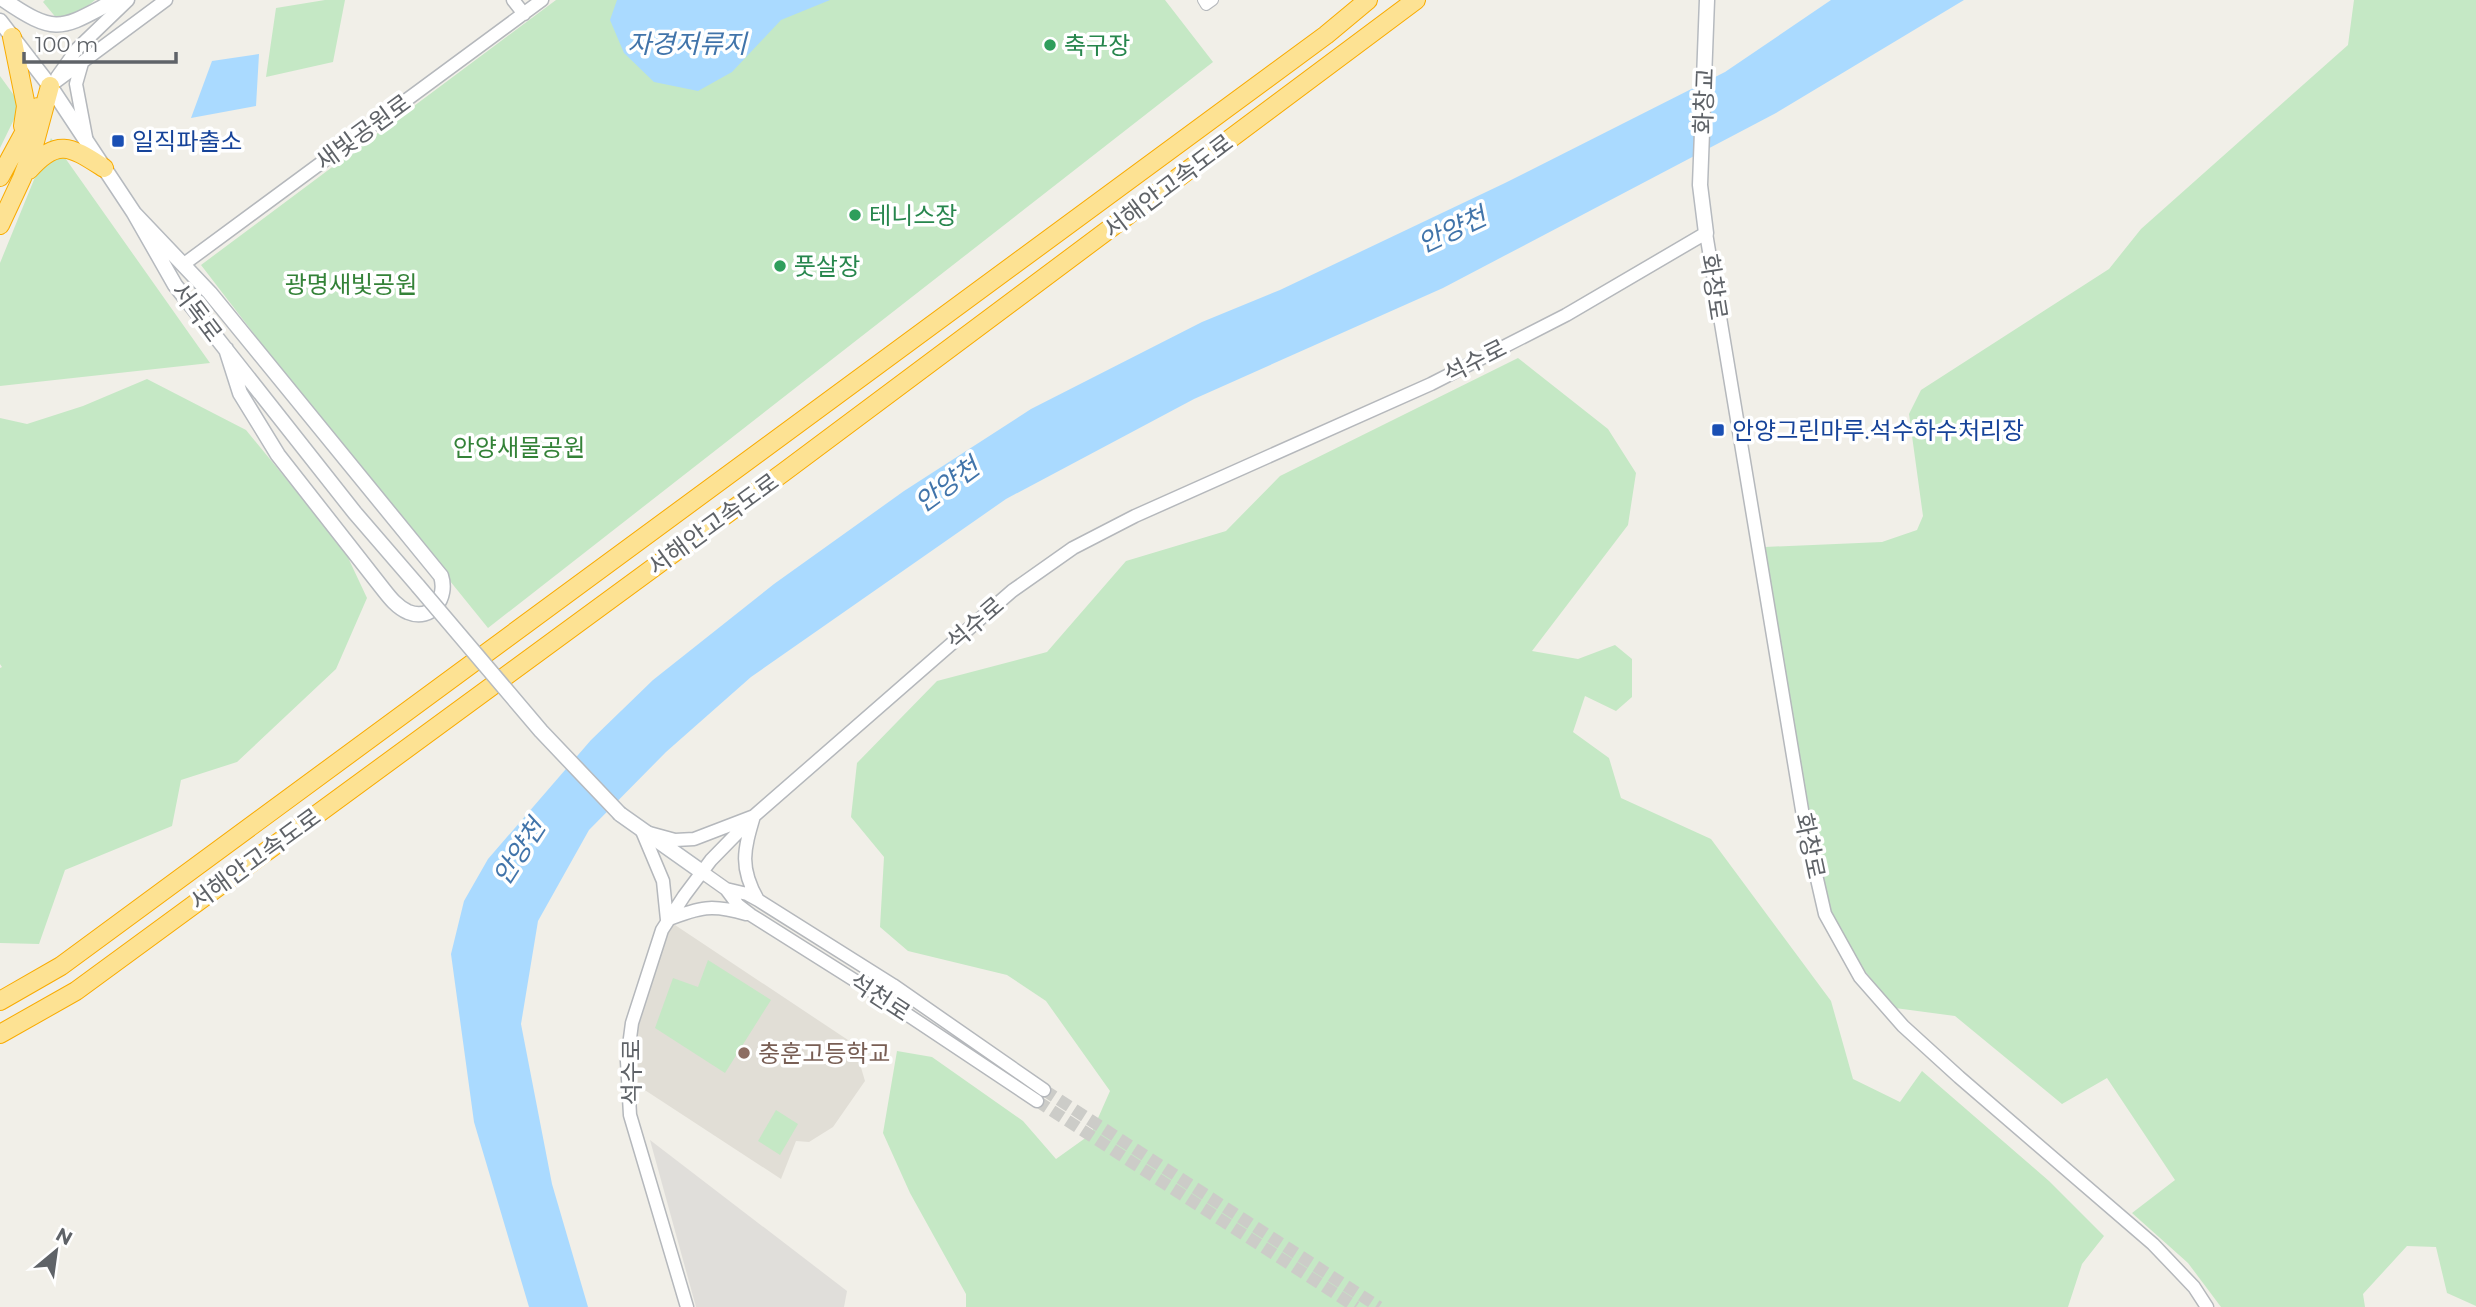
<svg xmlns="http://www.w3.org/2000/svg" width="2476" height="1307" font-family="Montserrat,'Noto Sans KR',sans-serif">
  <rect width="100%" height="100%" fill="#f1efe8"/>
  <path fill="#e0deda" d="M650 1140 847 1291 844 1307H696Z"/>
  <path fill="#e1ded6" d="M669 921 854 1044 865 1081 833 1127 809 1142 796 1141 781 1179 631 1081 632 1039Z"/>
  <path fill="#c5e8c5" d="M45 0H95L63 26 43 2Z
    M325 0H345L333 62 266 77 276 8Z
    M556 0H1165L1213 62 488 628 331 434 201 265Z
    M2354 0H2476V1306L2447 1293 2436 1247 2407 1246 2363 1294 2365 1307H2221L2188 1263 2132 1213 2175 1180 2107 1078 2062 1104 1955 1016 1895 1008 1850 953 1829 911 1809 838 1771 609 1765 547 1882 542 1917 530 1923 516 1909 414 1921 390 2109 269 2141 229 2348 45Z
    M0 76 21 105 0 148Z
    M51 138 210 363 0 386V263Z
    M1518 358 1608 429 1636 473 1628 525 1532 651 1578 659 1615 645 1632 659V697L1616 711 1585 696 1573 732 1609 758 1621 798 1711 839 1831 1001 1853 1079 1900 1102 1922 1071 2049 1181 2104 1236 2082 1264 2068 1307H966V1294L910 1193 883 1133 897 1051 932 1057 1023 1121 1056 1159 1091 1134 1110 1091 1046 1001 1007 975 908 951 880 927 884 857 851 817 857 763 937 681 1047 652 1126 561 1226 531 1280 476Z
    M147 379 246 430 344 549 367 598 336 669 237 762 181 780 172 826 65 870 39 944 0 943V668L2 667 0 664V418L27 424 83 406Z
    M708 960 771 1000 725 1073 655 1028 673 978 698 987Z
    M776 1110 798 1124 780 1155 758 1141Z"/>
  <path fill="#aadaff" d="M617 0H830L781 20 732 72 698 91 654 82 624 53 610 20Z
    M1831 0H1964L1776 113 1443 288 1194 399 1006 499 751 677 666 752 589 830 538 921 521 1024 552 1184 588 1307H529L474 1122 451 954 464 901 488 859 591 740 653 680 774 584 904 491 1031 409 1202 322 1280 290 1505 183 1725 72Z
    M259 54 256 106 191 118 212 61Z"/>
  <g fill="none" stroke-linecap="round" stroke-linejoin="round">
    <path stroke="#ccccc8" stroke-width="12" stroke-dasharray="12 6" stroke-linecap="butt" d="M1044 1090 1379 1307
      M1037 1101 1356 1307"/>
    <defs>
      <path id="minor" d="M1203 0 1206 5 1213 0"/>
      <path id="tertiary" d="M513 0 524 14
        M82 63 76 84 86 137
        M57 77 77 49 128 0
        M50 86 166 0
        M184 264 542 0
        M702 872 726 889 738 905 751 915 881 997 1037 1101
        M726 889 747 894 758 900 893 985 1044 1090
        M746 914C712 904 700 907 667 920L663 881 642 831 675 840 694 839 754 816C744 850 739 867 758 900
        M687 1307 630 1115 627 1061 632 1023 662 930 684 896 711 860 754 816 1012 591 1073 548 1135 516 1431 384 1566 315 1706 233 1804 822 1825 914 1860 977 1903 1026 1959 1077 2153 1244 2194 1287 2207 1307"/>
      <path id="secondary" d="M4 0C58 37 62 28 116 0
        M0 21 50 86 134 213 175 285 355 513 418 586
        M134 213 210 293 441 576C448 597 432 622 408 612 397 607 390 598 383 589L278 455 240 393 226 349
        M1706 233 1700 185 1707 0
        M620 814 702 872"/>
      <path id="motorway" d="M12 37 26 106 23 126
        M29 170C58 137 71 147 104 168
        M0 177 38 107
        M0 225 22 178 33 149 50 86
        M0 1001 61 966 1326 35 1368 0
        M0 1034 76 991 784 472 1416 0"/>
    </defs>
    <use href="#minor" stroke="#b5b8bc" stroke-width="12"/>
    <use href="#tertiary" stroke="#b5b8bc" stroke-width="15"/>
    <use href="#secondary" stroke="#b6babf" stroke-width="17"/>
    <use href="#motorway" stroke="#f9ab00" stroke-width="20"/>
    <use href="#minor" stroke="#fff" stroke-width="10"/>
    <use href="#tertiary" stroke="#fff" stroke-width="12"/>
    <use href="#secondary" stroke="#fff" stroke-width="14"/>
    <use href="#motorway" stroke="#fde293" stroke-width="18"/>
    <defs>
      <path id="secondary-bridge" d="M418 586 541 731 620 814"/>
    </defs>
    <use href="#secondary-bridge" stroke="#b6babf" stroke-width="17" stroke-linecap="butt"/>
    <use href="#secondary-bridge" stroke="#fff" stroke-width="14"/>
  </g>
  <g fill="#2e9e5b" stroke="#fff" stroke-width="2.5">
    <circle cx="1050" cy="45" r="7"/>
    <circle cx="855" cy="215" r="7"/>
    <circle cx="780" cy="266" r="7"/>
  </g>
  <g fill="#1a4fb4" stroke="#fff" stroke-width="2.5">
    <rect x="111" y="134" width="14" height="14" rx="3.5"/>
    <rect x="1711" y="423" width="14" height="14" rx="3.5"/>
  </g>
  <circle fill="#8d6e63" stroke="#fff" stroke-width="2.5" cx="744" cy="1053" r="7"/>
  <g text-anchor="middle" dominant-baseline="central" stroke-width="7" stroke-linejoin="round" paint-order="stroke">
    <g font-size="24" fill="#27864d" stroke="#fff" text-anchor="start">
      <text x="1064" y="45">축구장</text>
      <text x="869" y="215">테니스장</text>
      <text x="794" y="266">풋살장</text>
    </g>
    <g font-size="24" fill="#5f6368" stroke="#fff">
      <text transform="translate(1704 101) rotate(-88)">화창교</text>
      <text transform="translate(363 132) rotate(-36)">새빛공원로</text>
      <text transform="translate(1168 186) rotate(-37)">서해안고속도로</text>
      <text transform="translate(1714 287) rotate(81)">화창로</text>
      <text transform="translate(197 312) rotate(53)">서독로</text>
      <text transform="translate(1475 361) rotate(-27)">석수로</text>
      <text transform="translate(713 524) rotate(-36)">서해안고속도로</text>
      <text transform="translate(975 623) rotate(-41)">석수로</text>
      <text transform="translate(1810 846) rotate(78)">화창로</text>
      <text transform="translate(255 859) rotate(-36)">서해안고속도로</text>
      <text transform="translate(880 997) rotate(33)">석천로</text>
      <text transform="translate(631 1072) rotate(-90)">석수로</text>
    </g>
    <g font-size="24" fill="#164399" stroke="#fff" text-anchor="start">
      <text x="132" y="141">일직파출소</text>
      <text x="1732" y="430">안양그린마루.석수하수처리장</text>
    </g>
    <g font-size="24" fill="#348238" stroke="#fff">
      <text x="351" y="284">광명새빛공원</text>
      <text x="519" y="447">안양새물공원</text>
    </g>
    <g font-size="24" fill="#785e54" stroke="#fff" text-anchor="start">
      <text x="758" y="1053">충훈고등학교</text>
    </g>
    <g font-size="26" font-style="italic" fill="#4174aa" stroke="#fff">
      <text x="687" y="44">자경저류지</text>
      <text transform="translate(1452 230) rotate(-25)">안양천</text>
      <text transform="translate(947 485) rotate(-36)">안양천</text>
      <text transform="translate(519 852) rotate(-57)">안양천</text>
    </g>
  </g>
  <g transform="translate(56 1251) rotate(29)" stroke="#ffffff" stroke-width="5" paint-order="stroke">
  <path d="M0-5L12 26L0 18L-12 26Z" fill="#5f6368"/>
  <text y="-10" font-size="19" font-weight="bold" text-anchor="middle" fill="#5f6368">N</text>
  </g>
  <path d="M24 52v10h152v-10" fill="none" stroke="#5f6368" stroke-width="3.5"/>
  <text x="35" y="52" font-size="21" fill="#5f6368" stroke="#ffffff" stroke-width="5" paint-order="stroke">100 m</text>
</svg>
